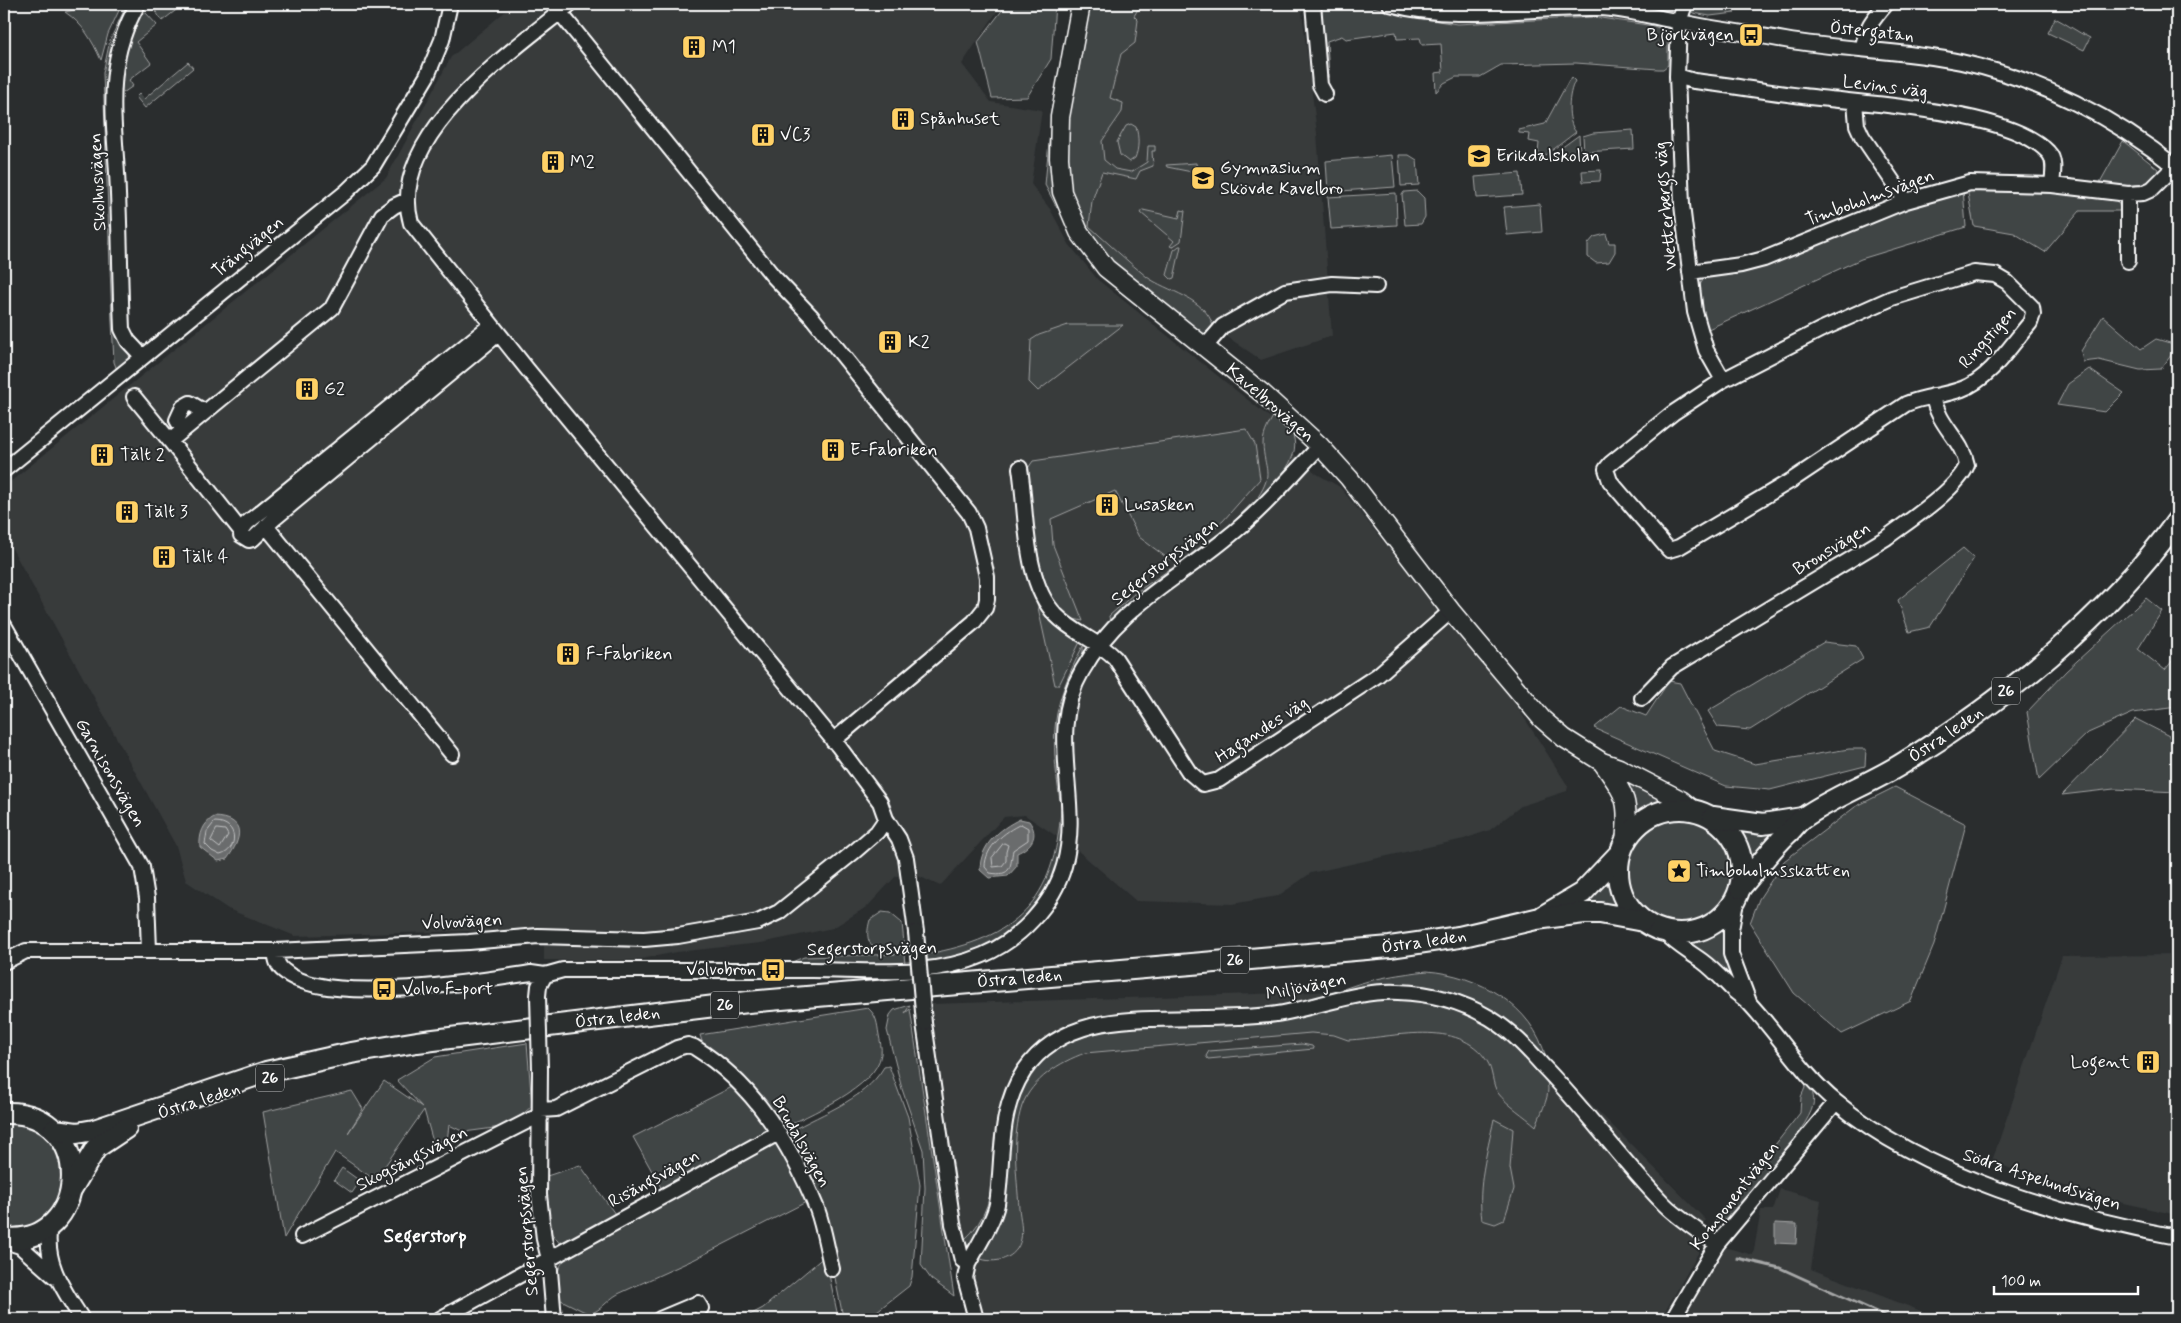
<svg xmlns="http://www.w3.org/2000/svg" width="2181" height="1323" font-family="Mynerve,sans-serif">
  <rect width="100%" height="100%" fill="#2a2d2e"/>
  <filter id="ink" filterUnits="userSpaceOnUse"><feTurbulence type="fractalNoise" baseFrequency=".02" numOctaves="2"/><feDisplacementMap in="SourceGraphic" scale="10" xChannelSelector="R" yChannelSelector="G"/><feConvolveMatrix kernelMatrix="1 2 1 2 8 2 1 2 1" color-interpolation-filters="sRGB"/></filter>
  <g filter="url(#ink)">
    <path fill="#373a3b" d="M514 4H1002L962 64 991 102 1042 110 1031 184 1050 209 1069 244 1098 280 1273 420 1293 453 1317 474 1340 487 1447 621 1511 697 1568 786 1567 791 1521 806 1490 830 1464 839 1311 873 1278 896 1232 904 1136 901 1077 850 1025 815 1004 817 940 886 916 875 896 876 868 906 833 928 761 943 677 952 636 960H544V944L472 931 295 936 228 909 186 881 176 846 4 534V487L386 178 451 57Z
      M1134 4H1301L1317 133 1332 336 1261 360 1156 288 1083 223 1091 102Z
      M2177 955V1215L2123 1203 2026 1175 1992 1161 2062 956Z
      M1475 987 1706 1220 1693 1237 1701 1248 1661 1319H970L957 1279 951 1242 959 1236 931 1004Z
      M1780 1189 1821 1200 1811 1269 1942 1319H1681L1724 1247 1753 1255 1761 1210H1773Z"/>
    <path fill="#414445" stroke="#a0a2a2" d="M102 4H122L108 34 101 60C92 40 83 24 65 12Z
      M127 4H132L112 47 108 83 130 352 129 358 117 370 114 362 112 322 103 73 110 40Z
      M151 4H184L162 21Z
      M1007 4H1055L1051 59 1027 97 992 98 978 42Z
      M1088 4H1141L1134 16 1138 20 1135 43 1121 54 1110 98 1123 103 1122 112 1102 141 1104 160 1115 169 1131 172 1147 162 1148 146H1155V151H1152L1153 166 1140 171 1136 179 1102 172 1092 201 1089 226C1108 243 1127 261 1147 277 1166 291 1206 298 1213 326L1205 333 1196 334 1097 251 1065 182 1068 111Z
      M1320 4H1362L1406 16 1457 24 1594 17 1654 26 1665 31 1668 36V65L1663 69H1658L1576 63 1501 65 1480 77H1456L1444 83 1436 92 1435 73 1443 72 1441 44 1422 45 1420 38 1397 39 1396 32 1346 39 1342 36 1327 41 1329 77H1325Z
      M1691 4H1719L1735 13 1710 16 1693 13 1690 8Z
      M1072 6 1050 160 1059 207 1057 208 1045 185 1050 131Z
      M138 12 146 13 157 25 136 42 151 63 129 80 133 86 123 93 118 89 119 61Z
      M2055 18C2067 24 2077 32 2090 38L2084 50 2048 33Z
      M188 62 193 68 145 108 136 97 139 94 144 99Z
      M1572 78 1575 81C1568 93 1566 121 1576 132L1546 155 1538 153 1539 143 1529 141 1530 134 1519 133V130L1545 124 1569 80Z
      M1131 124 1136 127C1139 137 1139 149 1135 158L1129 162 1120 155 1117 142 1126 126Z
      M1633 130 1634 149 1584 152 1583 136 1593 133Z
      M1579 135 1580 153 1553 154Z
      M2123 141 2158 169 2157 173 2148 184 2120 186 2099 184Z
      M1392 155 1395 187 1328 192 1326 161Z
      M1399 155H1409L1417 160 1419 185 1401 186Z
      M1196 163 1197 173 1167 167 1166 165Z
      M1601 170 1600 181 1583 182 1582 171Z
      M1520 173 1522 195 1477 198 1475 177Z
      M1967 188 2068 189 2115 199 2119 204 2120 211H2080L2045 252 2014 233 1974 226Z
      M1963 189 1966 227 1861 259 1706 330C1702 312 1692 290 1706 275Z
      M1417 191 1424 198 1425 217 1421 224 1405 225 1402 195 1404 192Z
      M1396 193 1397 225 1331 229 1328 197Z
      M1540 204 1542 232 1507 235 1504 207Z
      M1143 210 1179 218 1181 210 1185 211 1181 241 1172 247 1170 246 1174 241 1141 213Z
      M1606 234 1609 243H1615V252L1609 262 1596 263 1588 257V244L1594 237Z
      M1179 246H1181L1174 278 1171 279 1167 275 1174 250Z
      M2103 316 2141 349 2156 339 2177 345V347L2161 369 2140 370 2099 360 2083 362 2081 351Z
      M1068 325H1123L1038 391 1029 382 1031 340 1039 335Z
      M2089 369 2124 393 2105 412 2057 405 2068 384Z
      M1275 413C1280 419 1287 425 1291 431 1305 456 1276 481 1261 499L1258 497C1274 472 1264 470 1263 444 1263 433 1270 422 1275 413Z
      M1246 429 1255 444 1260 479 1223 521 1170 560 1139 537 1115 491 1051 519 1053 545 1083 621C1078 620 1072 619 1068 617 1036 594 1031 508 1026 471L1033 461Z
      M1253 502 1256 505 1186 563 1175 566 1230 525Z
      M1963 548 1974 558 1930 627 1909 632 1898 600Z
      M1170 569 1172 572 1123 608 1110 622 1109 616 1135 593Z
      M1035 594 1080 642 1059 685H1055Z
      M2146 598 2162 611 2138 649 2165 670 2177 655V707L2133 713 2088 733 2039 780 2027 712 2066 671Z
      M1824 642 1856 646 1863 659 1750 730 1718 727 1708 711Z
      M1083 646C1085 661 1067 687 1062 704 1054 735 1059 768 1063 800L1060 801C1050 733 1051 707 1083 646Z
      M1669 681 1680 683 1715 751 1755 764 1849 749H1866L1865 766 1770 790 1726 786 1594 728 1621 706 1646 716Z
      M2136 719 2169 736 2177 751V792L2114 789 2062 795Z
      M1617 772 1680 803 1646 813 1634 822Z
      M1895 787 1966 824 1934 945 1911 1001 1842 1034 1794 993 1750 923 1759 899 1784 861 1855 807Z
      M1061 809H1065C1063 825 1064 843 1060 859 1051 895 1021 932 987 947 968 955 948 959 928 963L927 954C1016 938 1055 902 1061 809Z
      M1623 871a57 57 0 1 1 114 0a57 57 0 1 1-114 0Z
      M1726 823 1784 827 1747 873 1740 842Z
      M1612 865 1615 887 1630 914 1576 903Z
      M882 912 890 913 902 923 904 944 900 943 904 949H877C865 943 867 931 870 920Z
      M1727 918C1722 944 1726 962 1736 985L1675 938 1705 932Z
      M904 954 905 964 902 965 787 964 804 957Z
      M1427 971C1478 975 1533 1005 1546 1058L1434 991 1288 1008 1101 1017 1019 1071C1007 1129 1001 1192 972 1244L965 1246 964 1240C1011 1198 982 1136 1009 1084 1043 1019 1090 1014 1156 1013 1199 1012 1245 1014 1288 1006 1309 1002 1329 994 1349 987 1374 978 1401 974 1427 971Z
      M1399 997C1417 1000 1439 1001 1456 1008 1481 1018 1549 1060 1548 1089 1548 1100 1540 1115 1536 1126 1525 1116 1507 1105 1498 1093 1492 1085 1493 1070 1487 1061 1459 1017 1392 1038 1348 1040L1334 1035 1311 1033 1085 1053C1060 1062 1032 1079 1022 1106 1011 1139 1017 1174 1019 1208 1020 1218 1023 1230 1021 1239 1017 1259 995 1265 978 1258L1005 1156 1017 1093 1042 1058 1058 1045 1094 1029 1366 998Z
      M910 1005 905 1013 910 1009 954 1296 931 1279 921 1265 925 1188 923 1150 902 1089 887 1030 890 1015 894 1010Z
      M868 1008C877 1016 877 1023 879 1035 880 1041 882 1048 881 1054 877 1088 807 1115 779 1130L704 1048 700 1035Z
      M527 1043 532 1106 509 1126 464 1132 449 1125 447 1141 433 1142 424 1110 375 1180 335 1152 284 1238 263 1112 352 1091 363 1109 348 1133 384 1081 422 1107 397 1080 435 1057Z
      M1302 1044 1312 1046 1314 1049 1208 1059 1206 1056 1209 1051Z
      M889 1066 908 1117 920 1185 912 1277 909 1286 872 1315 870 1319H847L842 1312 833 1268 783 1136C815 1115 864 1102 884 1067Z
      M1807 1083C1812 1089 1815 1098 1813 1105 1808 1131 1745 1196 1726 1219L1713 1224 1800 1113 1801 1097Z
      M736 1085 768 1126 764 1137 663 1191 633 1137Z
      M1494 1119 1513 1129 1510 1168 1514 1189 1504 1220 1495 1224 1482 1220C1477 1185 1487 1153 1494 1119Z
      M4 1122C15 1123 27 1123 37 1129 63 1144 69 1179 55 1204 50 1212 44 1221 34 1225 25 1229 13 1229 4 1231Z
      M778 1139 810 1200 695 1259 618 1294C607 1300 601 1311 589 1314L557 1298C555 1269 558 1265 578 1246Z
      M580 1165 615 1214 561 1245 546 1226 544 1177Z
      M342 1168 360 1181 352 1193 334 1180Z
      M825 1256 837 1312 841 1319H742L763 1308Z"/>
    <path fill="#6a6c6d" stroke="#a6a7a7" d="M214 817C247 818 242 839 227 859L218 861 200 847C199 835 203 823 214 817Z
      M1020 819 1029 821C1040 836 1031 847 1017 853V866L1008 876 989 878 980 870C980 845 999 829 1020 819Z
      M1775 1223 1797 1224 1796 1244 1775 1243Z"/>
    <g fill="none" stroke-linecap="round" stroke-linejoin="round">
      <path stroke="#c3c4c5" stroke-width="1" d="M215 822C240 822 238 851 220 855L212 851 205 844 207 832Z
        M1021 824 1028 828V840L1013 850C1010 865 1013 877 990 873L985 867C985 847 1004 832 1021 824Z
        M217 829 225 830 228 835 220 848 211 841Z
        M1004 843 1008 845 1006 852V861L1002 866 993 867 992 858Z"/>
      <path stroke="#a6a7a7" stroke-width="3" d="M1737 1258 1780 1268 1892 1319"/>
      <defs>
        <path id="minor" d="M138 4C101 67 116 126 118 194 120 239 120 284 122 329L128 341 142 356
          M553 4 773 276 811 316 969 513 976 528 987 577V599L985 608 974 622 833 741
          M570 4C513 51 386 136 411 223L527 369 839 747 880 802 886 819 899 839 906 858 916 932
          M1313 4 1320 85 1325 94
          M1390 4C1460 23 1528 6 1599 8 1626 9 1653 17 1680 22 1715 29 1750 34 1785 40 1843 50 1903 50 1961 62 2039 79 2115 118 2177 168
          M1685 4 1679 22 1677 76 1682 205 1695 312 1706 350 1723 380
          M1863 49C1865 28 1873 19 1886 4
          M1677 76 1694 81C1730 85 1766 92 1803 96 1861 104 2008 109 2048 152 2056 160 2053 174 2052 185
          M1855 102 1857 125 1862 136 1906 201
          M2128 194V261
          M1690 272 1741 265 1764 259 1906 201 1970 183 2052 185 2128 194 2143 193 2152 189 2175 166
          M1974 273 1995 275 2007 282 2032 307 2033 314 2030 323C2011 345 1990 379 1962 389 1944 396 1924 396 1906 404L1792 480 1679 547 1669 550 1610 481 1606 469 1610 464 1673 413 1723 380 1820 330 1892 298Z
          M491 325 247 523 241 531V535L249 540 253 539 275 518 498 334
          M1204 348 1223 326 1285 291 1332 284 1376 286
          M134 397 170 441
          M183 430 177 420 183 407 190 403 205 412
          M1020 468C1027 512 1023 582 1056 615 1073 633 1099 641 1115 658L1189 772 1203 784 1219 780 1378 675 1451 611
          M4 470 346 192 373 166 427 76 442 40 450 4
          M266 526 452 754
          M241 531 170 441 332 308 382 215 394 206 407 200
          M4 625 142 867 147 898 149 950
          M1642 698 1672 667 1886 538C1907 522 1957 490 1967 465 1962 439 1938 426 1933 396
          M1737 896 1731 930V954L1749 1002
          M1663 931C1675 944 1688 951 1702 961 1713 969 1722 979 1732 989 1737 994 1744 998 1749 1003 1779 1035 1802 1074 1836 1102 1924 1175 2066 1217 2177 1237
          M275 951C276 959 277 966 284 971 324 1007 479 981 531 973L545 975
          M4 962 26 951H275L469 942 538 936 644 939 678 936 758 922 779 912 855 851 877 832 886 819
          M538 996 539 986 545 975 563 970C646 970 729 970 812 970 867 970 930 978 983 955 1019 940 1053 905 1064 866 1083 800 1045 734 1082 671 1117 608 1175 581 1228 537 1262 510 1290 477 1320 446
          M924 1023 953 1224 962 1260 968 1264 965 1278 976 1319
          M540 1069 539 1195 544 1239 549 1259 554 1319
          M541 1110 556 1109 677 1048 688 1045 694 1047C754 1084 791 1145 817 1209 824 1228 827 1250 832 1269
          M50 1225C43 1262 63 1289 82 1319
          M302 1236 532 1119H540
          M4 1241 20 1246 55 1277
          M968 1264C977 1247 994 1221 997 1204 1004 1158 997 1112 1024 1071 1064 1012 1139 1020 1202 1018 1228 1017 1257 1018 1283 1013 1321 1006 1359 990 1398 992 1430 993 1463 1002 1490 1018 1511 1031 1527 1048 1543 1066 1586 1110 1621 1160 1664 1204 1679 1219 1699 1232 1717 1244
          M440 1319 778 1133
          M660 1319 698 1303 701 1308
          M1673 1319 1717 1244 1836 1102"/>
        <path id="major" d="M1081 4 1060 117 1059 158 1062 192 1079 232 1106 268 1262 393 1320 446 1349 478 1451 611 1542 719 1564 738 1602 762 1619 768 1681 800 1692 809
          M1602 762C1625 795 1630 799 1625 841"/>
        <g id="highway">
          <circle cx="1680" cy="871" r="62"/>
          <path d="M1713 817 1763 824 1802 818"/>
          <path id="s1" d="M1740 888C1756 870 1770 850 1787 834 1793 829 1797 822 1803 818 1833 797 1869 784 1900 765 2001 703 2107 618 2177 521"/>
          <path d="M1543 916 1582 893 1620 853"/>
          <path d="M4 1113C99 1109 90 1249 4 1238"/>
          <path id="s2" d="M54 1130 77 1133 94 1130 266 1072 351 1053 417 1042 748 1002 1390 947 1459 937 1536 919 1584 913H1600L1643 921"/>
          <path d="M72 1188 96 1148 126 1128"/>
        </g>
      </defs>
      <use href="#minor" stroke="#fff" stroke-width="18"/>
      <use href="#major" stroke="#fff" stroke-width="21"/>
      <use href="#highway" stroke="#fff" stroke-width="24"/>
      <use href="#minor" stroke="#2a2d2e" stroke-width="14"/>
      <use href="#major" stroke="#2a2d2e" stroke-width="18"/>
      <use href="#highway" stroke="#2a2d2e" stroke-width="20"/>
      <defs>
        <path id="minor-bridge" d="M916 932 924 1023
          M538 996 540 1069"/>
      </defs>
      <use href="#minor-bridge" stroke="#fff" stroke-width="18" stroke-linecap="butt"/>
      <use href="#minor-bridge" stroke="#2a2d2e" stroke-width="14"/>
    </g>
  </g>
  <defs>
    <symbol id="bus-square" viewBox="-11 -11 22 22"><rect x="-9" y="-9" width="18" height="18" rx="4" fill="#ffd166" stroke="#2a2d2e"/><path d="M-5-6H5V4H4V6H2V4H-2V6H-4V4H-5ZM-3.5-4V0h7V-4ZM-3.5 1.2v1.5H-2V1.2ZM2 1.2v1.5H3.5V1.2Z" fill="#111"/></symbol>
    <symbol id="building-square" viewBox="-11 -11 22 22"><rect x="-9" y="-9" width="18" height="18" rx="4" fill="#ffd166" stroke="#2a2d2e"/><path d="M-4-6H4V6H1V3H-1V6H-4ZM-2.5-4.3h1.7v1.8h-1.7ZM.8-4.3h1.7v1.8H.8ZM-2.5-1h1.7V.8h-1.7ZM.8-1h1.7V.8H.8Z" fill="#111"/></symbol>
    <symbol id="school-square" viewBox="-11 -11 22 22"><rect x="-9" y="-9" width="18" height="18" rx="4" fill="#ffd166" stroke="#2a2d2e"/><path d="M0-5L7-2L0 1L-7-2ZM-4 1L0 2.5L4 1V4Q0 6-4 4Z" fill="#111"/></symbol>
    <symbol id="sight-square" viewBox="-11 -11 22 22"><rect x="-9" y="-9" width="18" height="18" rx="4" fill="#ffd166" stroke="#2a2d2e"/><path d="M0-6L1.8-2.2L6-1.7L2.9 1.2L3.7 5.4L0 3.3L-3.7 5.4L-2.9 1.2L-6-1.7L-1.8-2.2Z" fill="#111"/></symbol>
  </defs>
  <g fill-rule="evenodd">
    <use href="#bus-square" x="1737" y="21" width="28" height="28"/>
    <use href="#building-square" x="680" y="33" width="28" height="28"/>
    <use href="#building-square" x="889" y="105" width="28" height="28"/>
    <use href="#building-square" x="749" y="121" width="28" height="28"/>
    <use href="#school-square" x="1465" y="142" width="28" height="28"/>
    <use href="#building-square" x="539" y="148" width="28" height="28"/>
    <use href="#school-square" x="1189" y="164" width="28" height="28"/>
    <use href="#building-square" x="876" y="328" width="28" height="28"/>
    <use href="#building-square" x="293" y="375" width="28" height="28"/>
    <use href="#building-square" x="819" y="436" width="28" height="28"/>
    <use href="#building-square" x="88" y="441" width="28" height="28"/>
    <use href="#building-square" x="1093" y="491" width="28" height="28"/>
    <use href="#building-square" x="113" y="498" width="28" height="28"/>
    <use href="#building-square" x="150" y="543" width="28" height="28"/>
    <use href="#building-square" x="554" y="640" width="28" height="28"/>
    <use href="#sight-square" x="1665" y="857" width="28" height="28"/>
    <use href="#bus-square" x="759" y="956" width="28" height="28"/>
    <use href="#bus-square" x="370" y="975" width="28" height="28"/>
    <use href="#building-square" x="2134" y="1048" width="28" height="28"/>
  </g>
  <g text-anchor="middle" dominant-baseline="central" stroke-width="4" stroke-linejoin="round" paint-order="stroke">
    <g fill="#2a2d2e" stroke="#bfc0c0" stroke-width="1">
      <rect x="1992" y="677.5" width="28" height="27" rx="4"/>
      <rect x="1221" y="946.5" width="28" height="27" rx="4"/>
      <rect x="711" y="991.5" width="28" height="27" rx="4"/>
      <rect x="256" y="1064.5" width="28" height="27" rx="4"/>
    </g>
    <g font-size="16" font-weight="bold" fill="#fff">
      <text x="2006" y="691">26</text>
      <text x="1235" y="960">26</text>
      <text x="725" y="1005">26</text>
      <text x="270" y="1078">26</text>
    </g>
    <g font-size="18" fill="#fff" stroke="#2a2d2e">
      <text transform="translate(1872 32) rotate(6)">Östergatan</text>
      <text transform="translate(1885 87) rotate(7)">Levins väg</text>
      <text transform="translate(98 182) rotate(-93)">Skolhusvägen</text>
      <text transform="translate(1870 198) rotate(-20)">Timboholmsvägen</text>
      <text transform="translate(1666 206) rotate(-95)">Wetterbergs väg</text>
      <text transform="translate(248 247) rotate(-39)">Trängvägen</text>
      <text transform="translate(1988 338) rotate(-48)">Ringstigen</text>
      <text transform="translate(1270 403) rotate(41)">Kavelbrovägen</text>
      <text transform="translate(1832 549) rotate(-31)">Bronsvägen</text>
      <text transform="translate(1165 562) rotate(-38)">Segerstorpsvägen</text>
      <text transform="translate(1262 730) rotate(-33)">Hagandes väg</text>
      <text stroke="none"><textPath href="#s1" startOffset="260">Östra leden</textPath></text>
      <text transform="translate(110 773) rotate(60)">Garnisonsvägen</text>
      <text transform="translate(462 922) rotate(-3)">Volvovägen</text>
      <text stroke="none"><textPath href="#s2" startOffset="1388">Östra leden</textPath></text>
      <text transform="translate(872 949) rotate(-1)">Segerstorpsvägen</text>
      <text stroke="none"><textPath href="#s2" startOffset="982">Östra leden</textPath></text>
      <text transform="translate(1306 987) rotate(-11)">Miljövägen</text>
      <text stroke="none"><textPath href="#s2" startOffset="578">Östra leden</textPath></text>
      <text transform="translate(199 1101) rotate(-18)">Östra leden</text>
      <text transform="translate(801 1142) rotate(61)">Brudalsvägen</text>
      <text transform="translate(412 1159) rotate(-27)">Skogsängsvägen</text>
      <text transform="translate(654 1179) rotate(-29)">Risängsvägen</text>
      <text transform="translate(2042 1180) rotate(18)">Södra Aspelundsvägen</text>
      <text transform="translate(1735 1196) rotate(-52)">Komponentvägen</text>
      <text transform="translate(527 1231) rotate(-95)">Segerstorpsvägen</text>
    </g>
    <g font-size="18" fill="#fff" stroke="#2a2d2e" text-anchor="start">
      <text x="1734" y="35" text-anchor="end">Björkvägen</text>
      <text x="712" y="47">M1</text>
      <text x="920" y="119">Spånhuset</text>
      <text x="780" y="135">VC3</text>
      <text x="1496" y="156">Erikdalskolan</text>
      <text x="570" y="162">M2</text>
      <text x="1220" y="168">Gymnasium<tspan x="1220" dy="21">Skövde Kavelbro</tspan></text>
      <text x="908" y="342">K2</text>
      <text x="324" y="389">G2</text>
      <text x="850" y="450">E-Fabriken</text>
      <text x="120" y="455">Tält 2</text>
      <text x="1124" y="505">Lusasken</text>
      <text x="144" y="512">Tält 3</text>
      <text x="182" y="557">Tält 4</text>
      <text x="586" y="654">F-Fabriken</text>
      <text x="1696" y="871">Timboholmsskatten</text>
      <text x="756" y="970" text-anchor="end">Volvobron</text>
      <text x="402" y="989">Volvo F-port</text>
      <text x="2130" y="1062" text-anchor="end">Logent</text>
    </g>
    <g font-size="19" font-weight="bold" fill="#fff" stroke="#2a2d2e">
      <text x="425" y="1236">Segerstorp</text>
    </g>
  </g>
  <rect width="2181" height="1323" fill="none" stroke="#2a2d2e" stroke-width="20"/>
  <rect x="10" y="10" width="2161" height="1303" fill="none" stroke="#fff" stroke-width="2" filter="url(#ink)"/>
  <path d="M1994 1286v8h144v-8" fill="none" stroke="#ffffff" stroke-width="2.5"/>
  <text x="2001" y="1286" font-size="15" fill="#ffffff" stroke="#2a2d2e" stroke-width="4" paint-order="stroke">100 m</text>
</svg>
